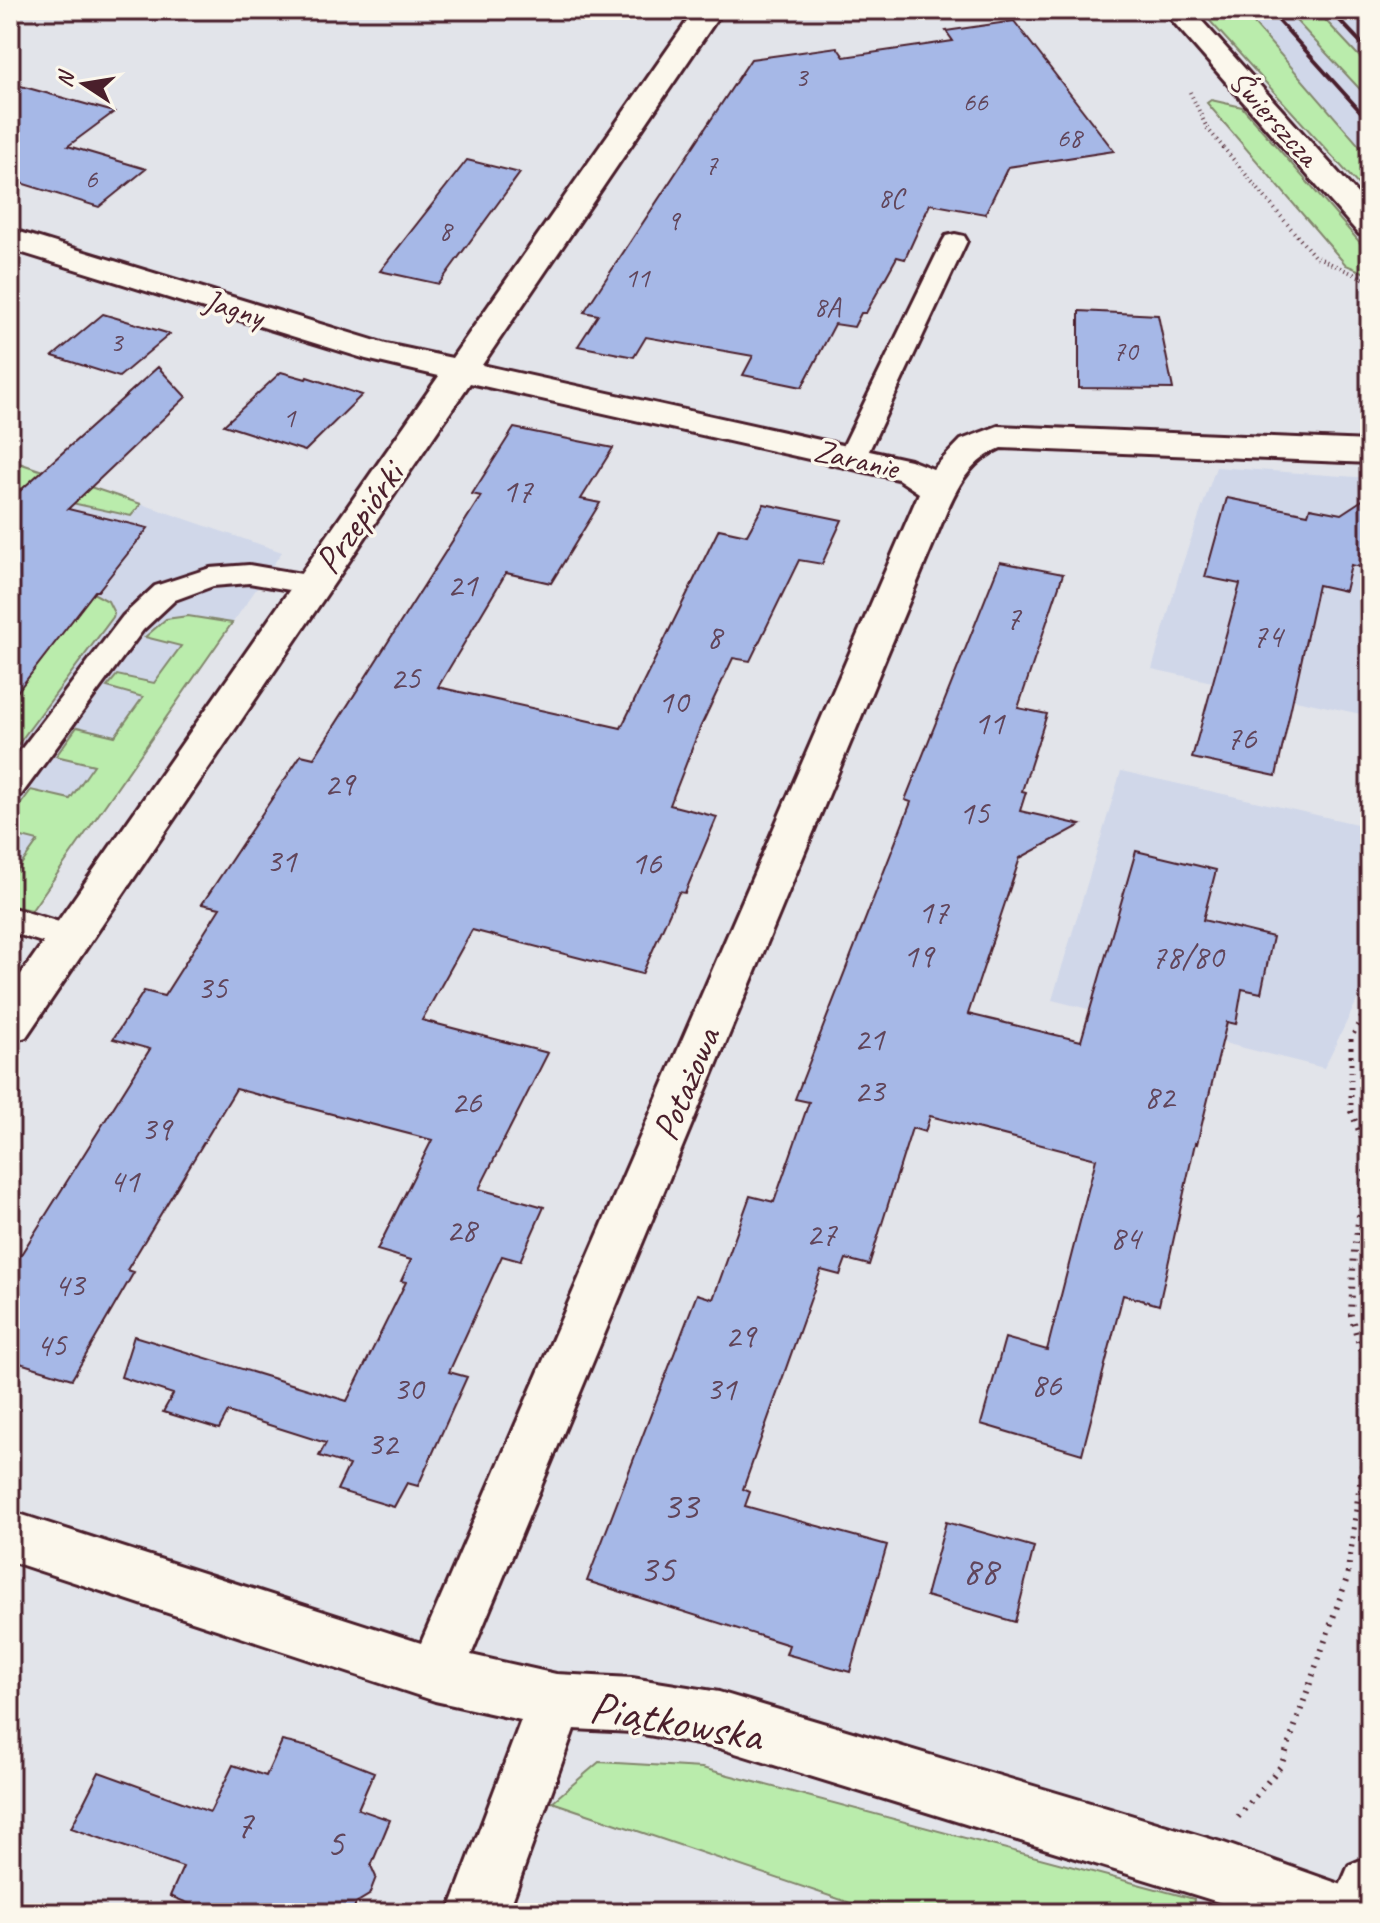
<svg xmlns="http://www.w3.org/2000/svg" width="1380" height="1923" font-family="Caveat,sans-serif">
  <rect width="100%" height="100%" fill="#e2e4ea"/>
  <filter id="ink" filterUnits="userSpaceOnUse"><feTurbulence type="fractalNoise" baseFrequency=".0125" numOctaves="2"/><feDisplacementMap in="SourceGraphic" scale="16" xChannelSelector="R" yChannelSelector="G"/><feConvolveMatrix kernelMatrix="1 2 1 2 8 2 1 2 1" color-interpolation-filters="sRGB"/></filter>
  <g filter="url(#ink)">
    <path fill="#d0d7e9" d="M1238 10H1370V158L1304 81Z
      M10 459 282 552 10 942Z
      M1216 467 1370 478V716L1152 669 1180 571Z
      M1121 771 1370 827V974L1324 1068 1052 1000Z"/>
    <path fill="#baecac" stroke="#82866c" stroke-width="2" d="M1200 10H1242L1370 158V198Z
      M1286 10H1316L1370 68V100Z
      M1211 100 1242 107 1370 254V275L1346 265 1207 103Z
      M10 460 141 504 131 516 40 496 10 484Z
      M93 593 108 601 114 613 113 617 10 755V701Z
      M188 616 232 623 32 910 10 906V880L38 841 10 834V819L31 790 70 799 94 765 56 756 77 727 115 736 143 697 107 687 117 675 154 683 181 646 145 637 166 619Z
      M599 1762 702 1768 1194 1899 1192 1913H880L552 1802Z"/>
    <path fill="#a6b8e7" stroke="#4a1f2b" stroke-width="2" d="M1014 21 1114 151 1008 167 985 214 930 204 905 259 897 257 866 313H861L854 327 835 324 802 387 743 375 753 356 646 337 634 357 578 346 598 315 584 312 751 59 837 47 844 57 953 41 946 31Z
      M10 83 114 112 68 146 146 169 99 207 21 183 10 191Z
      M467 160 520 173 439 284 380 271Z
      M1079 311 1158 315 1173 389 1079 388Z
      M103 314 170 334 119 377 53 356Z
      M158 367 186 397 68 509 148 528 98 591H95L10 701V496L13 497Z
      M281 372 306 379 307 377 362 395 305 451 224 425Z
      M514 428 613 448 581 499 600 503 551 583 506 573 438 687 621 728 719 529 747 535 764 504 842 520 822 564 799 560 750 661 733 658 700 728 670 805 717 817 685 893 679 892 642 974 472 930 422 1020 548 1053 479 1189 544 1207 520 1261 502 1256 449 1372 467 1377 418 1486 407 1483 394 1507 337 1490 349 1465 319 1456 326 1443 228 1412 219 1429 163 1412 173 1394 121 1377 134 1336 347 1401 406 1282 401 1281 411 1260 377 1250 432 1140 236 1089 127 1270 134 1272 72 1379 10 1360V1272L150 1049 113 1039 144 991 164 996 220 908 202 904 301 755 314 758 481 496 472 494Z
      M1370 495V569L1351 565 1345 591 1318 585 1276 776 1192 758 1240 584 1205 577 1227 498 1308 514 1310 508 1341 514Z
      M1000 562 1063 574 1018 708 1047 714 1022 791 1026 792 1020 811 1081 825 1020 858 968 1014 1081 1041 1136 851 1216 870 1203 920 1273 937 1261 993 1242 989 1236 1024 1227 1022 1197 1144 1195 1143 1159 1305 1123 1295 1082 1454 981 1424 1005 1338 1047 1350 1096 1159 930 1116 925 1132 912 1128 869 1265 846 1259 840 1275 821 1270 743 1489 750 1492 745 1506 887 1545 850 1672 786 1654 789 1645 587 1581 697 1294 713 1299 750 1196 774 1202 809 1102 795 1099 911 802 905 800Z
      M946 1522 1034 1547 1015 1622 926 1596Z
      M282 1741 313 1748 374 1772 358 1809 390 1820 371 1866 376 1877 369 1895 356 1903 352 1913H212L170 1896 183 1867 71 1828 99 1772 210 1812 233 1765 266 1776Z"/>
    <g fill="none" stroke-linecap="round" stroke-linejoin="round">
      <defs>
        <path id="service" d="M955 234 964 236 967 241 866 457 862 463 852 465 842 463 838 457 943 241 946 236Z
          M249 565 313 576 323 578 328 585 323 592 313 594 249 583 213 586 175 600 143 630 21 795 10 798V764L123 616 155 586 210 568Z
          M10 907 82 929 87 938 82 947 70 951 10 932Z"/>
        <path id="minor" d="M695 10H723L482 365 910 460 933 469 961 440 998 426 1370 441V463L1001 448C973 460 960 481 948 508L471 1655 556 1674 632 1678 719 1692 1224 1843 1362 1892 1370 1913H1254L719 1748 632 1732 574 1729 508 1913H448L521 1720 435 1701 10 1561V1511L421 1643 919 493 898 479 470 383 26 1037 10 1042V990L439 376 366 359 10 249V229L386 344 452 358Z"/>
        <path id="tertiary" d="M1163 10H1192L1370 208V236L1359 234Z
          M1370 1856V1913H1336L1340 1886 1349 1865Z"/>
      </defs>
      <use href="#service" stroke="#4a1f2b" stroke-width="6"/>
      <use href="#minor" stroke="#4a1f2b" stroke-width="6"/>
      <use href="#tertiary" stroke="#4a1f2b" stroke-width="6"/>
      <path stroke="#4a1f2b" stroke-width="4" stroke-dasharray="1 4" stroke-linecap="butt" d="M1190 92 1207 128 1314 256 1365 279 1370 285"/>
      <path stroke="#4a1f2b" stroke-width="5" stroke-dasharray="2 6" stroke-linecap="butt" d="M1351 1113V1039L1370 999"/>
      <path stroke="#4a1f2b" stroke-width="6" stroke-dasharray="2 7" stroke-linecap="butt" d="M1351 1111 1368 1153 1354 1250 1351 1315 1370 1385
        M1238 1817 1281 1766 1347 1578 1370 1410"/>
      <use href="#service" fill="#fbf7ec" fill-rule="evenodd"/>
      <use href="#minor" fill="#fbf7ec" fill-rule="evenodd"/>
      <use href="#tertiary" fill="#fbf7ec" fill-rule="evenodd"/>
      <path stroke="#4a1f2b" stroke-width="4" d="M1269 10 1370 122
        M1330 10 1370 52
        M1354 10 1370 27"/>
    </g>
  </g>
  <g text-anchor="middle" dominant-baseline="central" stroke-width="7" stroke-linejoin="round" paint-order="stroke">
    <g font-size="28" fill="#61455a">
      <text x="801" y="76">3</text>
      <text x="975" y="101">66</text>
      <text x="1069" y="137">68</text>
      <text x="711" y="164">7</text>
      <text x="91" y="178">6</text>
      <text x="891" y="197">8C</text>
      <text x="673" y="220">9</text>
      <text x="445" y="230">8</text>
      <text x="637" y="277">11</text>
      <text x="827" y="306">8A</text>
      <text x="116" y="341">3</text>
      <text x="1125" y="350">70</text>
      <text x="289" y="417">1</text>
    </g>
    <g font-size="32" fill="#4a1f2b" stroke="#fbf7ec">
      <text transform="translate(1274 118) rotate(48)">Świerszcza</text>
      <text transform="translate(234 308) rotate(17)">Jagny</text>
      <text transform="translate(856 459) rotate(13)">Zaranie</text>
    </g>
    <g font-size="34" fill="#61455a">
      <text x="517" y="490">17</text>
      <text x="462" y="584">21</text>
      <text x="1013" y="617">7</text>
      <text x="1267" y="635">74</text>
      <text x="714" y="636">8</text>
      <text x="405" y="677">25</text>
      <text x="673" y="701">10</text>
      <text x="989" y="722">11</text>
      <text x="1241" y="737">76</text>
      <text x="339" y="783">29</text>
      <text x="974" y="812">15</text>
      <text x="281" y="860">31</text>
      <text x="646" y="862">16</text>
      <text x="933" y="911">17</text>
      <text x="918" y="955">19</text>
      <text x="1187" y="956">78/80</text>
      <text x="212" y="987">35</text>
      <text x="869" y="1038">21</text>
      <text x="869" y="1090">23</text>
      <text x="1159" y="1096">82</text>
      <text x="466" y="1101">26</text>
      <text x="156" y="1128">39</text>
      <text x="124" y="1180">41</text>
      <text x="461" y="1229">28</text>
      <text x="821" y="1233">27</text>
      <text x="1125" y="1237">84</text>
      <text x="69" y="1284">43</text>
      <text x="740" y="1335">29</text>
      <text x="51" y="1344">45</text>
      <text x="1046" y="1384">86</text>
      <text x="408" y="1388">30</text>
      <text x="721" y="1388">31</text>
      <text x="382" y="1443">32</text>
    </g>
    <g font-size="38" fill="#4a1f2b" stroke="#fbf7ec">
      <text transform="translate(359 518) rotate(-55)">Przepiórki</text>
      <text transform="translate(686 1084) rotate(-67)">Potażowa</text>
    </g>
    <g font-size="40" fill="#61455a">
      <text x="680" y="1506">33</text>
      <text x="657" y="1569">35</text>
      <text x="980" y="1571">88</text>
      <text x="244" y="1825">7</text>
      <text x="335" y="1843">5</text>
    </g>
    <g font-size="46" fill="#4a1f2b" stroke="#fbf7ec">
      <text transform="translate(676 1721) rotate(10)">Piątkowska</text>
    </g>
  </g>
  <rect width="1380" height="1923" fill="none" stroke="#fbf7ec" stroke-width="40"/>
  <rect x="20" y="20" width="1340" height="1883" fill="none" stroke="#4a1f2b" stroke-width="3" filter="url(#ink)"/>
  <g transform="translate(84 84) rotate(282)" stroke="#fbf7ec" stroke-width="6" paint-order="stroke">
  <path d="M0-6L14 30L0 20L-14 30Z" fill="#4a1f2b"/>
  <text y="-12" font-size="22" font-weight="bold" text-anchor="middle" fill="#4a1f2b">N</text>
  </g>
</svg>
